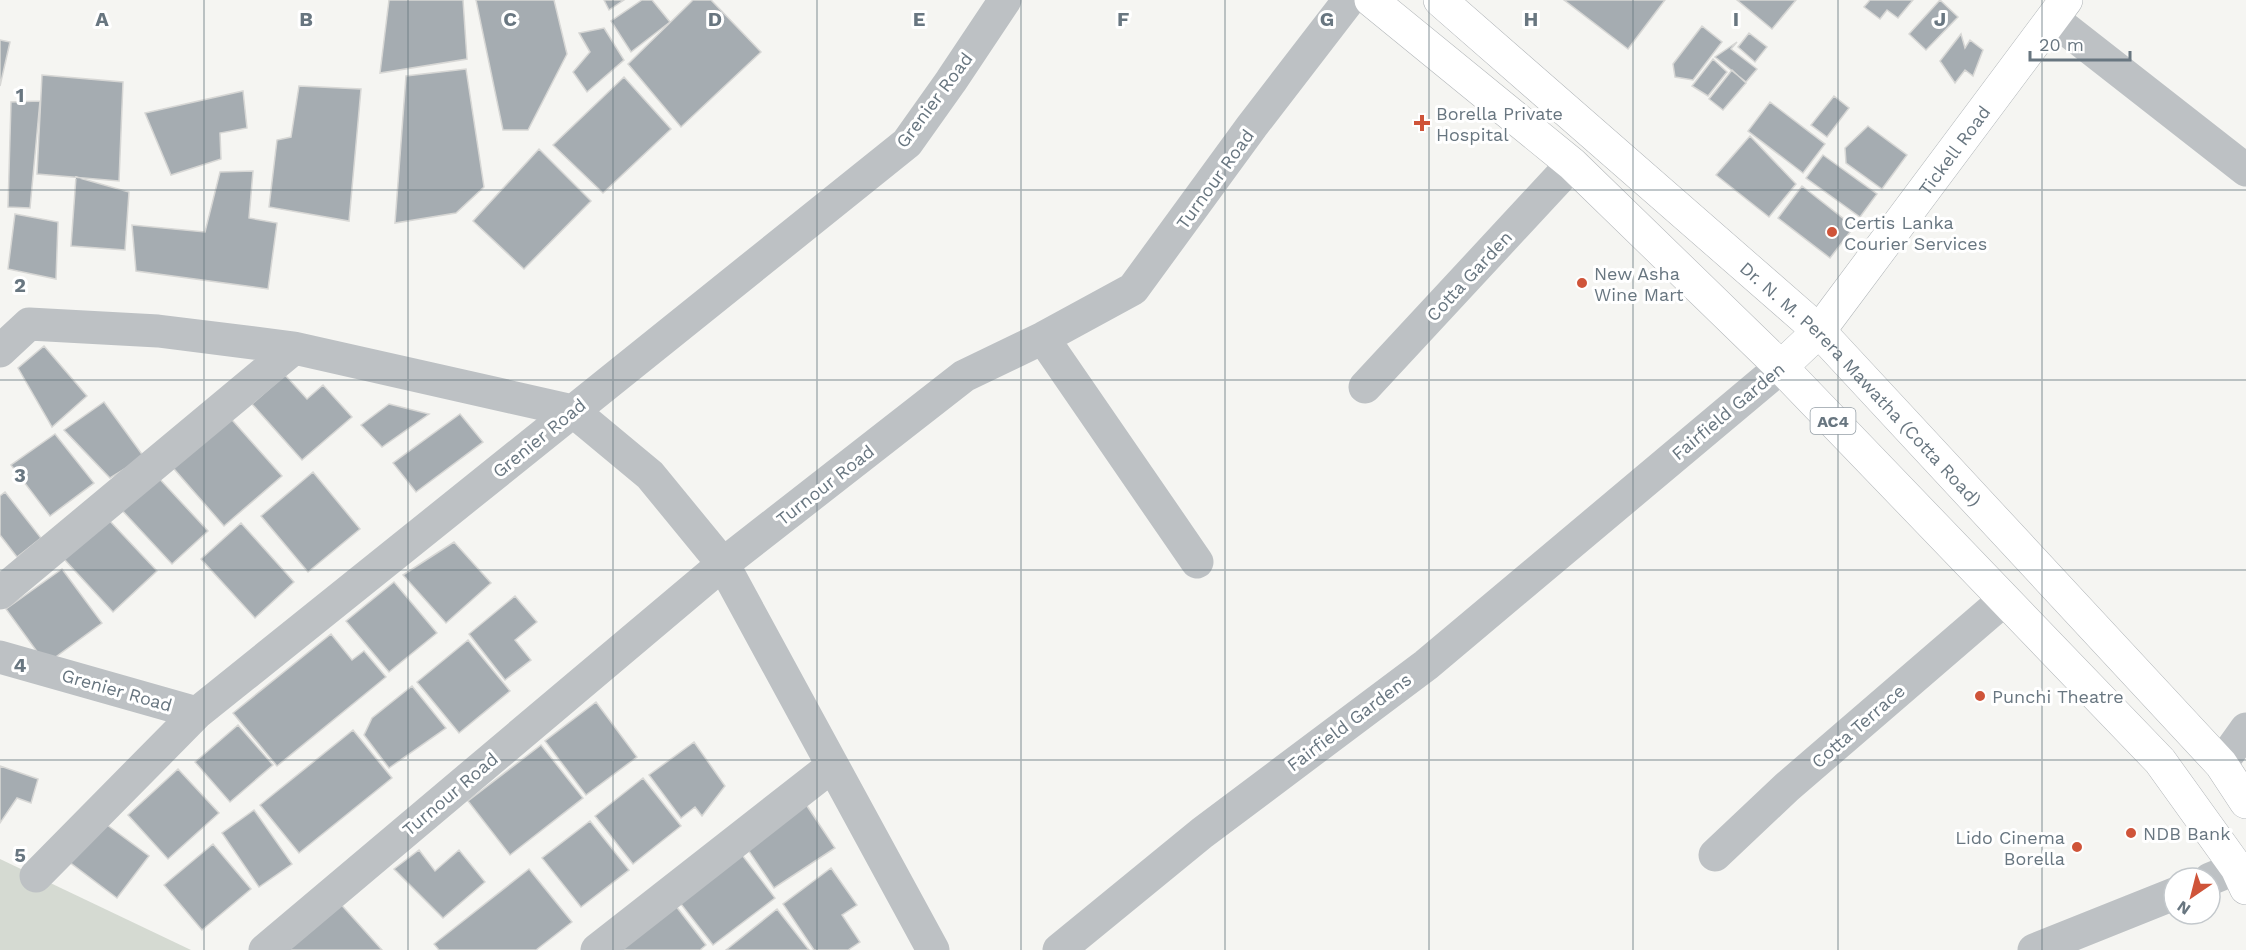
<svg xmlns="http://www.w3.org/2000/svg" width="2246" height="950" font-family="'Work Sans',sans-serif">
  <rect width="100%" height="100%" fill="#f5f5f2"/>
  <path fill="#d5dad2" d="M0 859 191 950H0Z"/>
  <path fill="#a5acb1" stroke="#d7d7d5" stroke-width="1.5" d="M389 0H463L467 59 380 73Z
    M476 0H554L567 54 528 130H503Z
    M604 0H624L609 10Z
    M642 0H652L670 22 631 52 611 21Z
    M693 0H711L761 52 681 127 628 64Z
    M1564 0H1665L1628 49Z
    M1737 0H1796L1772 29Z
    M1870 0H1913L1898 18 1887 10 1880 19 1864 7Z
    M1940 0 1958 17 1926 50 1909 34Z
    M1702 26 1722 42 1693 80 1675 77 1673 64Z
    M604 28 624 60 587 92 573 72 590 52 579 33Z
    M1749 33 1767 47 1755 62 1738 47Z
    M1961 34 1965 48 1970 40 1983 50 1973 76 1965 70 1955 83 1940 61Z
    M0 40 10 42 0 86Z
    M1737 42 1731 49 1757 69 1746 82 1715 57Z
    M1713 59 1727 72 1708 96 1692 86Z
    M466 69 484 187 456 213 395 223 406 76Z
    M1732 70 1746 83 1723 110 1709 99Z
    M42 75 123 82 119 181 37 174Z
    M624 77 671 129 603 193 553 145Z
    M299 86 361 89 349 221 269 207 277 140 291 137Z
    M243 91 247 128 220 133 221 159 171 175 145 113Z
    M1834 96 1849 108 1827 137 1811 125Z
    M40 101 30 208 8 207 11 102Z
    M1770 102 1825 144 1803 173 1748 131Z
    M1868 126 1907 155 1882 189 1846 163 1845 148Z
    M1750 136 1796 184 1769 217 1716 175Z
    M539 149 591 201 524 269 473 221Z
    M1823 155 1877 194 1860 217 1806 178Z
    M253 171 249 218 277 223 268 289 136 271 132 225 205 232 220 172Z
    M76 177 129 192 125 250 71 246Z
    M1802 186 1854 227 1830 258 1778 218Z
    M15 214 58 222 56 279 8 269Z
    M44 346 87 396 52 427 18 368Z
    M285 375 307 399 323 385 352 417 302 460 252 404Z
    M104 402 144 457 110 478 64 430Z
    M389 404 429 414 382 447 361 425Z
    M225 412 282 476 224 526 168 462Z
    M460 414 483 442 416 492 393 463Z
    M55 434 94 483 50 516 11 465Z
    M313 472 360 529 308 572 261 516Z
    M155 474 208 531 172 564 119 507Z
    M5 492 41 538 17 557 0 535V496Z
    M107 518 157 571 113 612 64 559Z
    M241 523 294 582 255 618 201 559Z
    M454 542 491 583 446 623 403 575Z
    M62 569 102 623 46 664 6 609Z
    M394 582 437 633 389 672 346 621Z
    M515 596 537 622 515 640 531 660 505 680 469 634Z
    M331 634 352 660 364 651 386 677 277 766 233 713Z
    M468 640 510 691 459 733 417 682Z
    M412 686 446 728 389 768 364 735 372 718Z
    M596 702 637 757 586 795 545 741Z
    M238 725 273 765 230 802 195 762Z
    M353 730 392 778 299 853 260 805Z
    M694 742 725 786 702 816 695 807 681 818 649 775Z
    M541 745 583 798 510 855 468 801Z
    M0 766 38 779 31 803 17 798 0 823Z
    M178 769 219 813 168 859 128 815Z
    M643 778 681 826 633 864 595 816Z
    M805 803 835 848 774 888 744 844Z
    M254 810 292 864 259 887 222 833Z
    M99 819 149 856 117 898 68 861Z
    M590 821 629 870 581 907 542 858Z
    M213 844 251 889 202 930 164 885Z
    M419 850 435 871 459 850 485 882 443 918 394 869Z
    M739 851 775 898 713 945 677 899Z
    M831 868 857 905 842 915 860 942 848 950H814L783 904Z
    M529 869 572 922 536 950H439L434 944Z
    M337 900 382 950H285Z
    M672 901 706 945 700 950H617Z
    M777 909 809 950H726Z"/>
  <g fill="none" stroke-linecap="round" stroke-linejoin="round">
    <defs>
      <g id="secondary">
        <path id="s1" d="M1781 367 1819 331 2066 0"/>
      </g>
      <g id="primary">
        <path d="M1371 0 1572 164 1781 367 2160 761 2237 868 2246 888"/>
        <path id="s2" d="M1440 0 1819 331 2221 764 2246 802"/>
      </g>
    </defs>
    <use href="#secondary" stroke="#b0b5b8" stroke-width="34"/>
    <use href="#primary" stroke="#b1b5b8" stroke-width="34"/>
    <path stroke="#bdc1c4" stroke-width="33" d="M2053 19 2246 170
      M1043 338 1197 562
      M0 351 29 324 158 331 294 348
      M1365 387 1572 164
      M0 593 294 348 573 411 650 475 723 564 933 950
      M0 657 197 713 907 143 951 81 1005 0
      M2221 764 2246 729
      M1715 855 1787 787 2004 600
      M36 876 197 713
      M2210 879 2237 868
      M265 950 723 564 964 376 1043 338 1133 289 1252 126 1349 0
      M597 950 832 766
      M1059 950 1202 833 1426 665 1781 367
      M2034 950 2174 894"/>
    <use href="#secondary" stroke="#fff" stroke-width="33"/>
    <use href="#primary" stroke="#fff" stroke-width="33"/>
  </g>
  <path fill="none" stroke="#687680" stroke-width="1.5" stroke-opacity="0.55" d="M204 0V950M408 0V950M613 0V950M817 0V950M1021 0V950M1225 0V950M1429 0V950M1633 0V950M1838 0V950M2042 0V950M0 190H2246M0 380H2246M0 570H2246M0 760H2246"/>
  <g fill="#cf5439" stroke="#fff" stroke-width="2">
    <path d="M1419 114h6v6h6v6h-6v6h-6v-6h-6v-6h6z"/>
    <circle cx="1832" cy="232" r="6"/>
    <circle cx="1582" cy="283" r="6"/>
    <circle cx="1980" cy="696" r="6"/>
    <circle cx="2131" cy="833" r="6"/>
    <circle cx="2077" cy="847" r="6"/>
  </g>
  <g text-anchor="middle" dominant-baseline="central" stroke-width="6" stroke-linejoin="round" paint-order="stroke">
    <rect fill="#fff" stroke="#959fa6" stroke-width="1.5" x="1810.5" y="408" width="45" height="26" rx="4.5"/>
    <g font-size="16" font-weight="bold" fill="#687680">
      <text x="1833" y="421">AC4</text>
    </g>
    <g font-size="18" fill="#687680" stroke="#fff">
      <text transform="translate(934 100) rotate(-53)">Grenier Road</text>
      <text stroke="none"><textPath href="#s1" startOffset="278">Tickell Road</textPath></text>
      <text transform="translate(1215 179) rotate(-54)">Turnour Road</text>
      <text transform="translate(1469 276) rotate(-47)">Cotta Garden</text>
      <text stroke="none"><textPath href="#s2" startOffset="570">Dr. N. M. Perera Mawatha (Cotta Road)</textPath></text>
      <text transform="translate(1728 411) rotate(-40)">Fairfield Garden</text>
      <text transform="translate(539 438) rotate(-39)">Grenier Road</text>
      <text transform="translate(825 485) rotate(-38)">Turnour Road</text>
      <text transform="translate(117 690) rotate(16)">Grenier Road</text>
      <text transform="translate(1349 722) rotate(-37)">Fairfield Gardens</text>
      <text transform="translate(1858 726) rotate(-41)">Cotta Terrace</text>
      <text transform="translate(450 794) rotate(-40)">Turnour Road</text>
    </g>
    <g font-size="18" fill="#687680" stroke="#fff" text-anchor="start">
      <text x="1436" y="113">Borella Private<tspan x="1436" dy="21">Hospital</tspan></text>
      <text x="1844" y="222">Certis Lanka<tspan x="1844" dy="21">Courier Services</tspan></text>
      <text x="1594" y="273">New Asha<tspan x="1594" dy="21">Wine Mart</tspan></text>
      <text x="1992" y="696">Punchi Theatre</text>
      <text x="2143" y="833">NDB Bank</text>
      <text x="2065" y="837" text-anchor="end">Lido Cinema<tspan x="2065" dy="21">Borella</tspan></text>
    </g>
  </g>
  <g font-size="20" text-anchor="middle" font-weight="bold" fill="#687680" stroke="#fff" stroke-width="6" stroke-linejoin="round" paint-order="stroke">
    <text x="102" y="26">A</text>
    <text x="306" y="26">B</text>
    <text x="510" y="26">C</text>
    <text x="715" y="26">D</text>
    <text x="919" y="26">E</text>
    <text x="1123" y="26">F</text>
    <text x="1327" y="26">G</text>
    <text x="1531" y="26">H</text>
    <text x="1736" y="26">I</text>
    <text x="1940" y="26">J</text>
    <text x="20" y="102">1</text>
    <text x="20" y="292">2</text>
    <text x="20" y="482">3</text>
    <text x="20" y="672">4</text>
    <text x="20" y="862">5</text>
  </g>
  <g transform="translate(2192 896) rotate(215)"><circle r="28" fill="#ffffff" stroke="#c3c8cc" stroke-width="1.5"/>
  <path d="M0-4.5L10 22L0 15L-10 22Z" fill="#cf5439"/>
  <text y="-9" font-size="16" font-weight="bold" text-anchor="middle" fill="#687680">N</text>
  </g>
  <path d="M2030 51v9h100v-9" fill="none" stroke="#687680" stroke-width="3"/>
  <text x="2039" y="51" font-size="18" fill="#687680" stroke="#ffffff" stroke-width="4.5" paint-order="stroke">20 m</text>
</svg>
